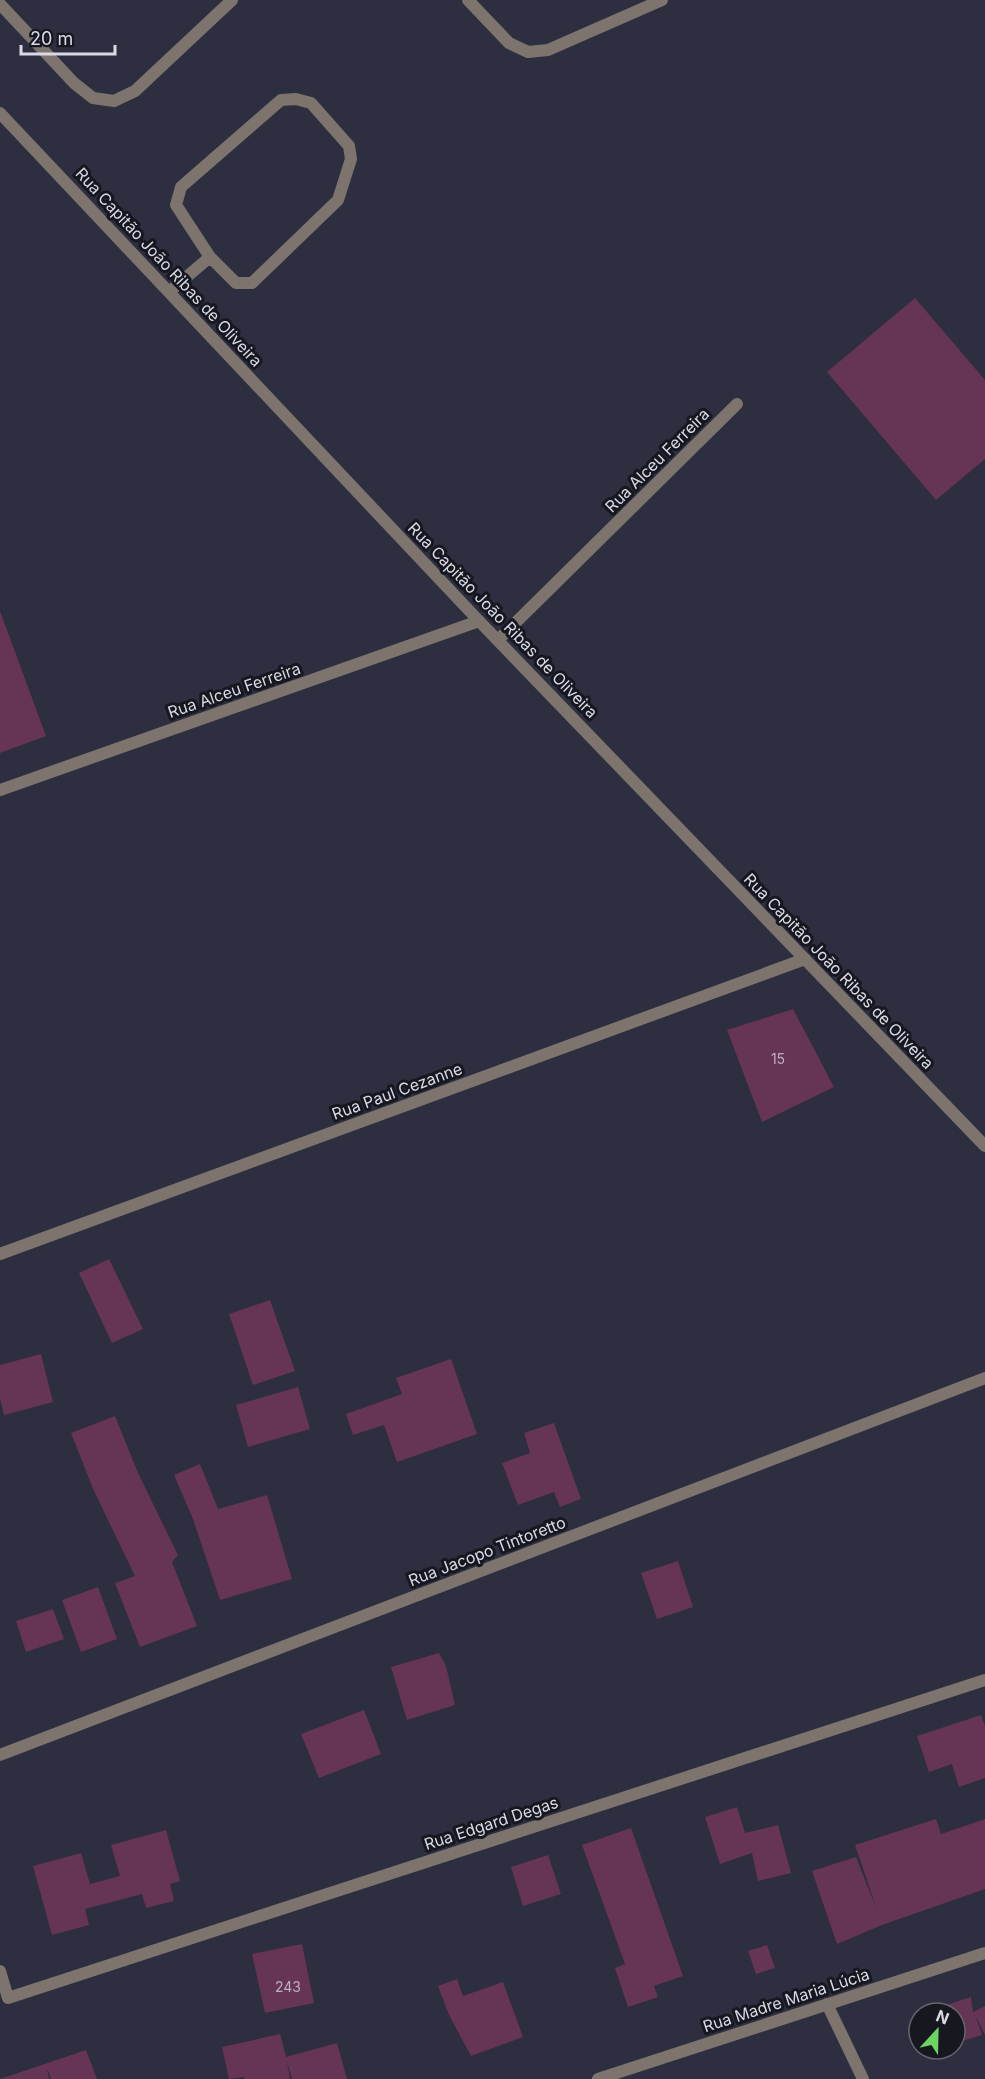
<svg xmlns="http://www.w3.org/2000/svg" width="985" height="2079" font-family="Inter,sans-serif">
  <rect width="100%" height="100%" fill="#2d2e40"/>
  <path fill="#663454" d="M915 298 985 380V459L936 500 827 372Z
    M0 611 46 736 0 753Z
    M793 1009 834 1087 762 1122 727 1030Z
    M109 1259 143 1329 112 1343 79 1273Z
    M270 1300 295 1371 253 1385 229 1314Z
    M41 1354 53 1402 4 1415 0 1398V1365Z
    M451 1359 477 1434 397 1462 384 1425 353 1435 346 1414 402 1394 396 1378Z
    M298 1387 310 1429 248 1447 236 1405Z
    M115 1416 138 1473 178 1555 172 1562 197 1626 140 1647 115 1583 135 1576 94 1491 71 1433Z
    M554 1423 581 1499 560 1507 554 1492 518 1505 502 1463 530 1453 524 1433Z
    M200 1464 218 1509 267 1495 292 1579 220 1600 193 1519 174 1475Z
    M678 1561 693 1607 657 1619 641 1573Z
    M98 1587 117 1639 81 1652 62 1600Z
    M53 1609 64 1639 26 1652 16 1621Z
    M439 1653 446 1666 455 1705 407 1720 391 1667Z
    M364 1710 381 1754 319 1778 301 1734Z
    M981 1715 985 1726V1778L959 1787 952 1764 929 1772 917 1736Z
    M737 1807 745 1833 778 1825 791 1873 758 1881 752 1853 720 1864 705 1817Z
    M936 1819 941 1834 985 1819V1889L882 1925 837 1944 812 1871 856 1857 877 1910 855 1845Z
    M631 1828 683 1976 654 1986 658 1997 628 2007 615 1968 625 1964 582 1845Z
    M166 1830 180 1881 170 1884 174 1901 146 1908 142 1894 85 1909 89 1925 52 1935 33 1866 81 1853 90 1884 120 1876 111 1845Z
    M548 1855 561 1894 523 1906 511 1867Z
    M302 1944 314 2003 265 2013 252 1954Z
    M767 1945 775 1968 756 1974 748 1951Z
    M457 1979 463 1996 503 1982 523 2037 471 2056 449 2015 438 1986Z
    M971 1997 973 2012 985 2006V2035L975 2015 982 2035 955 2043V2013H922Z
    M280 2034 286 2057 337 2043 347 2079H292L287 2061 290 2079H245L244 2077 229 2079 222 2047Z
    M86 2050 97 2079H51L47 2068 49 2079H0Z"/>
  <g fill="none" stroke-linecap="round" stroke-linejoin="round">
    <path stroke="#7d746e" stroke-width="12" d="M468 0 509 43 528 52 548 50 662 0
      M0 4 74 83 93 98 114 101 135 91 232 0
      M170 291 210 257 176 205 181 187 281 100 296 99 311 103 349 146 351 159 338 200 252 283H236L210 257"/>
    <path stroke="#7d746e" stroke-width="12" d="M498 640 737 404
      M0 790 479 621
      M0 1254 805 959
      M0 1755 985 1378
      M0 1971 8 1998 985 1680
      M827 2004 863 2079
      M598 2079 985 1953"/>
    <path stroke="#7d746e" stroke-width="12" d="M0 113 479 621 985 1146"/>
  </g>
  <g text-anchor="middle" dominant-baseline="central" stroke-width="6" stroke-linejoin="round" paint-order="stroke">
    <g font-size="14" fill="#bcb0c2">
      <text x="778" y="1058">15</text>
      <text x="288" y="1986">243</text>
    </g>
    <g font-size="16" fill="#d9dae6" stroke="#16171f">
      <text transform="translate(169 267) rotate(47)">Rua Capitão João Ribas de Oliveira</text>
      <text transform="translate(657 460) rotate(-45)">Rua Alceu Ferreira</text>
      <text transform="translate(503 620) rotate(46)">Rua Capitão João Ribas de Oliveira</text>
      <text transform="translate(234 690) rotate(-19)">Rua Alceu Ferreira</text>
      <text transform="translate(839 971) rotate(46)">Rua Capitão João Ribas de Oliveira</text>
      <text transform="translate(397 1091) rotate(-20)">Rua Paul Cezanne</text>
      <text transform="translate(487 1551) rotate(-21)">Rua Jacopo Tintoretto</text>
      <text transform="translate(491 1823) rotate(-18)">Rua Edgard Degas</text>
      <text transform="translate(786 2000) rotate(-18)">Rua Madre Maria Lúcia</text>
    </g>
  </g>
  <g transform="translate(937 2031) rotate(22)"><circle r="28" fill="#16171f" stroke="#64656f" stroke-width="1.5"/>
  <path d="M0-4.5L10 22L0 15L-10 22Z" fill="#6dd361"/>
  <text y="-9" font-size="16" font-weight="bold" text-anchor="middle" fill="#d9dae6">N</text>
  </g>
  <path d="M21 45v9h94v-9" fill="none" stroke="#d9dae6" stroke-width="3"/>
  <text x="30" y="45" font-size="18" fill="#d9dae6" stroke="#16171f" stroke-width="4.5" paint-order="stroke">20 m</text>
</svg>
